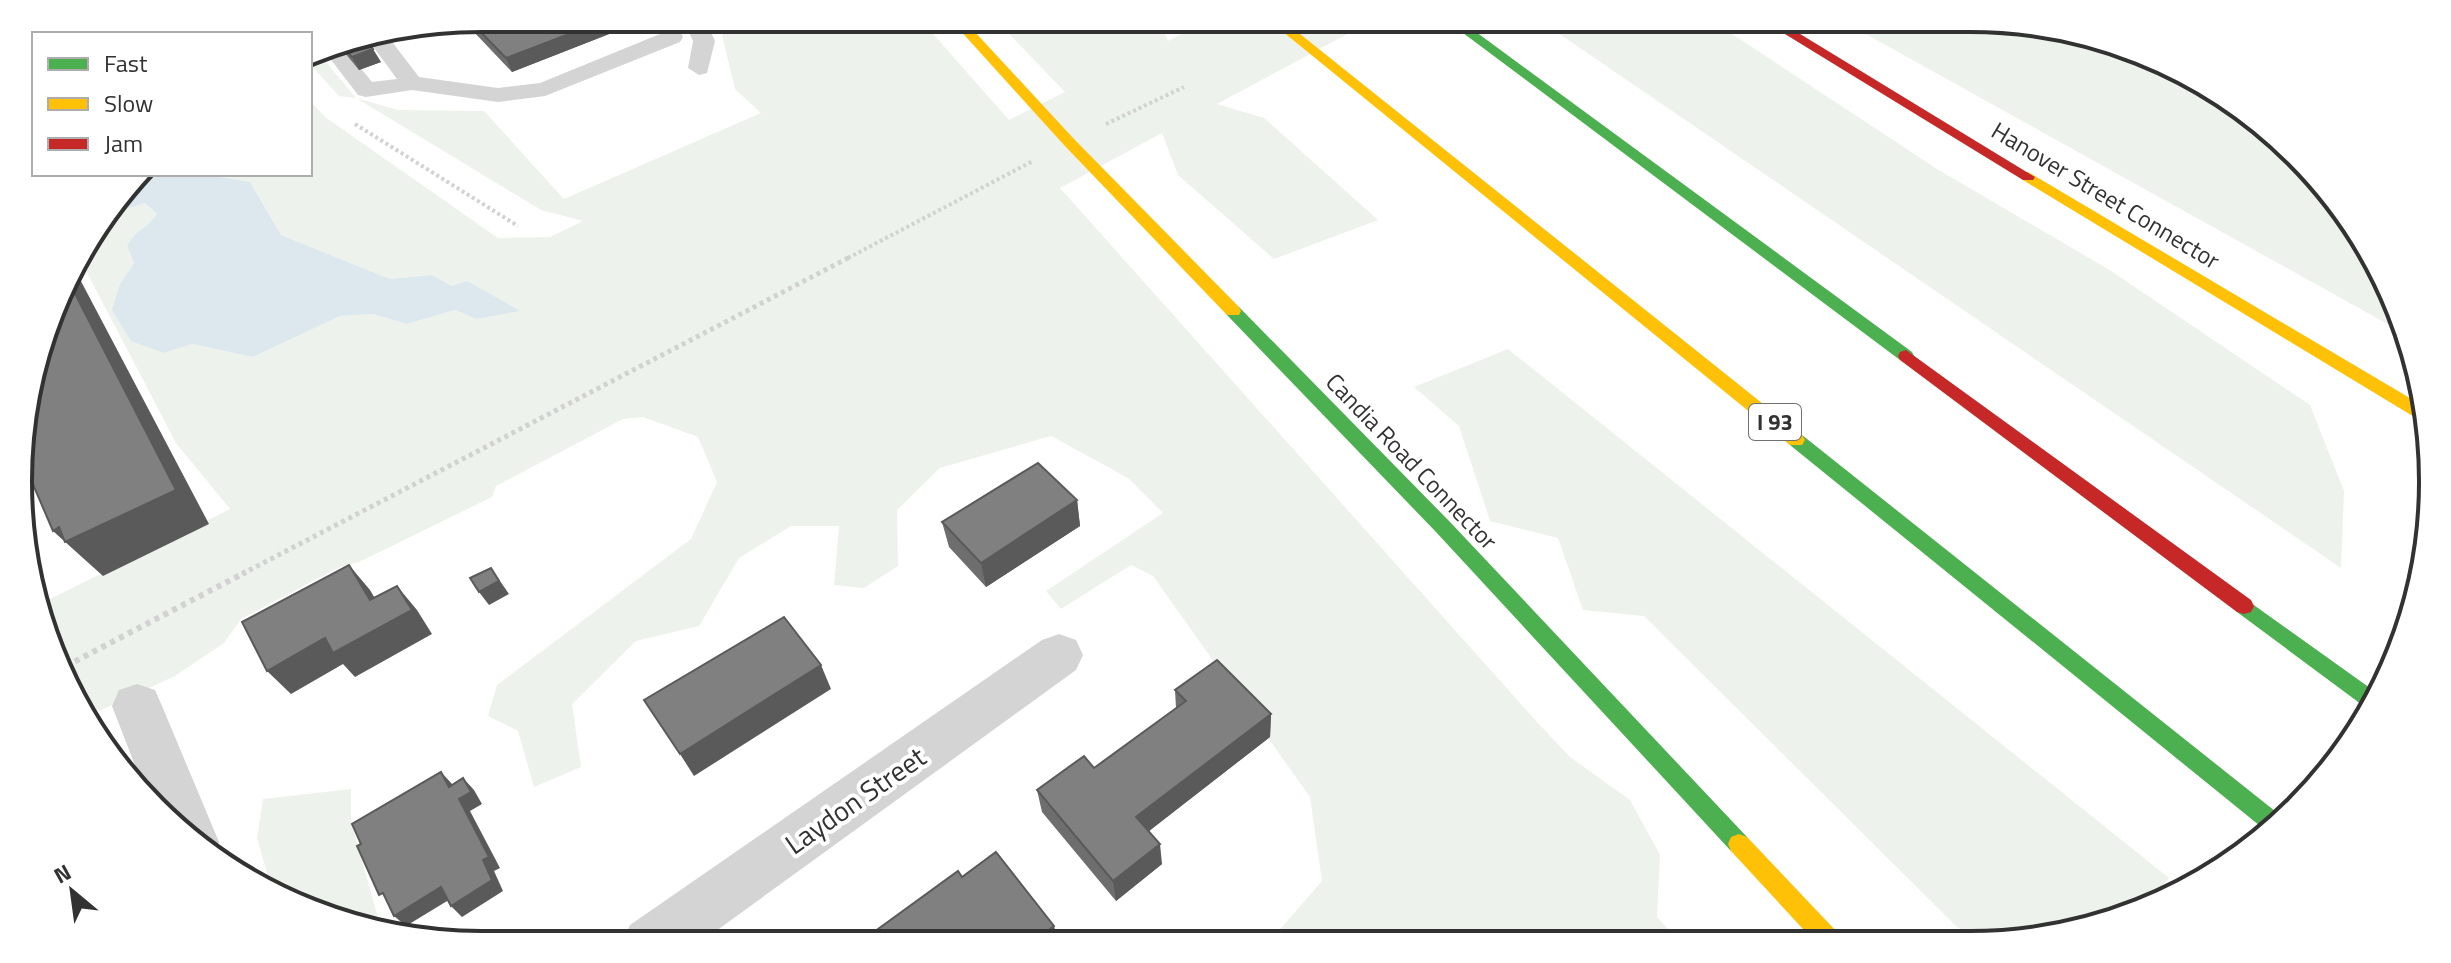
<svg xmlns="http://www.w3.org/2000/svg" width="2451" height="963" font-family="'Titillium Web',sans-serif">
  <rect width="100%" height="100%" fill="#fff"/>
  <path fill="#eef2ec" d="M718 18H919L1009 120 1065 92 994 18H1157L1168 41 1213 18H1377L1217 104 1264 118 1378 220 1274 259 1178 175 1162 133 1060 188 1537 722 1570 757 1630 800 1660 855 1657 917 1680 942 1268 943 1322 881 1310 797 1153 576 1131 565 1061 609 1046 591 1163 513 1128 478 1051 436 940 468 897 510 898 566 864 588 834 585 839 526H791L739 558 699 626 636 641 572 704 581 767 534 787 518 731 488 716 497 685 691 539 717 482 698 437 643 417 623 419 496 486 492 497 359 562 340 567 241 619 224 643 175 676 101 710 83 709 40 604 230 509 176 443 83 265 76 260 80 250 108 215 145 203 157 214C147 227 135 230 127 246L134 263 120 284 164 353 192 344 253 357 340 316 373 314 407 324 455 310 476 319 452 286 432 275 390 279 281 235 250 182 204 174H310V101L325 117 498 238 550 237 583 221 541 210 356 98 339 96 310 64V56L317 51 356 98 398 110 484 111 564 199 761 113 735 89Z
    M1536 18H1708L1937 169 2108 269 2310 405 2344 491 2341 568Z
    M1837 18H1969L2118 42 2275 133 2385 276 2400 331Z
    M1508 349 2169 878 2143 907 2030 941H2008L1958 928 1644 616 1583 610 1558 538 1490 521 1459 426 1414 387Z
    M351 789V821L378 918 368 926 333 921 271 887 257 838 263 799Z"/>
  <path fill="#dde7ee" d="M142 174H204L250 182 281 235 390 279 432 275 452 286 467 281 520 311 476 319 455 310 407 324 373 314 340 316 253 357 192 344 164 353 131 341 112 310 120 284 134 263 127 246C135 230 147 228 157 214L145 203 108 215Z"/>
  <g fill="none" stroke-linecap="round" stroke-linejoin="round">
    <path stroke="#d2d2d2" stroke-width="4" stroke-dasharray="3 3" stroke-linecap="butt" d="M355 124 518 226
      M1106 124 1184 87
      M848 258 1033 161"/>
    <path stroke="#d2d2d2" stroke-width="5" stroke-dasharray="4 4" stroke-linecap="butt" d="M242 574 852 256"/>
    <path stroke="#d2d2d2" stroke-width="6" stroke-dasharray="5 5" stroke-linecap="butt" d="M66 666 246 572"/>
    <path fill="#d4d4d4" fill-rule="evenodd" d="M650 18H674L683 37 680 42 545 96 498 102 412 90 366 97 358 95 322 48 332 43 350 40 345 49 372 82 397 79 366 37 386 34 419 77 498 88 540 83 660 34Z
      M682 18H704L715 41 707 73 699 75 688 68 693 41Z"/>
    <path fill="#d4d4d4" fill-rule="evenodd" d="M1059 634 1076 640 1083 655 1076 670 698 944 622 945 630 925 1042 640Z
      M137 684 155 690 162 706 219 842 213 856 200 849 145 791 112 706 119 690Z"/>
    <path fill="#4caf50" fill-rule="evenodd" d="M1443 18H1457L1912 352 1914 356 1912 360H1900Z
      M1233 306 1239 307 1450 522 1747 837 1750 844 1747 851 1739 854 1731 851 1436 532 1227 315 1225 311 1227 307Z
      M1796 433 1802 435 2285 819 2270 834 1790 445 1787 440Z
      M2244 598 2377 693 2369 710 2237 612 2234 606 2237 600Z"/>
    <path fill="#ffc107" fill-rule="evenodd" d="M949 18H962L1074 139 1239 307 1241 311 1239 315H1227L1064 145Z
      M1266 18H1280L1802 435 1805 440 1802 445H1790Z
      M2028 172 2420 404 2424 420 2416 418 2023 180 2021 177Z
      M1739 834 1747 837 1838 933 1841 941 1815 942 1731 851 1728 844 1731 837Z"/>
    <path fill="#c62828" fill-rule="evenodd" d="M1759 18H1774L2035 177 2033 180H2023Z
      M1906 350 2251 600 2254 606 2251 612 2244 614 2237 612 1900 360 1898 356 1900 352Z"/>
  </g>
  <path fill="#6e6e6e" d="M482 18H623L627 27 512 72 473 31 468 20Z
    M339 42 381 62 359 70 345 53Z
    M1077 500 1080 526 986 587 949 547 942 522Z
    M1175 690 1271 714 1270 737 1148 831 1162 864 1116 901 1042 812 1037 790 1094 768 1176 708Z"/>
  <path fill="#5a5a5a" d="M611 18H623L627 27 512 72 506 58Z
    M373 49 381 62 359 70 352 57Z
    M74 268 209 524 103 576 53 531 59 527 69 282Z
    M1077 500 1080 526 986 587 981 563Z
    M349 565 370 590 389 622 397 586 417 610 432 634 355 677 343 664 291 694 267 671 370 600Z
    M491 568 509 594 489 605 479 592Z
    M821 665 831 689 694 776 680 754Z
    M1271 714 1270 737 1139 839 1136 817Z
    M441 772 452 784 460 799 449 787Z
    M463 778 474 790 482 804 470 811 500 868 494 871 503 891 462 917 451 906 483 860 459 799Z
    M1160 844 1162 864 1116 901 1113 881Z
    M441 887 452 898 406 926 394 916Z
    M1054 926 1059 944H1031Z
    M1001 933 1005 944H988Z"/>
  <path fill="#808080" stroke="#5a5a5a" stroke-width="2" d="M482 18H611L506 58 469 20Z
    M364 37 373 49 352 57 339 42Z
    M69 282 176 490 65 542 59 527 53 531 23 461 22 421Z
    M1038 463 1077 500 981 563 942 522Z
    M349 565 370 600 397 586 412 610 333 653 325 638 267 671 242 622Z
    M491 568 499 581 479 592 470 578Z
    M784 617 821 665 680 754 644 700Z
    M1217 660 1271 714 1136 817 1160 844 1113 881 1037 790 1084 756 1094 768 1186 701 1175 690Z
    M441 772 449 787 463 778 471 792 459 799 489 857 483 860 492 880 451 906 441 887 394 916 383 893 379 895 357 846 361 844 352 824Z
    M996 852 1054 926 1031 944H1009L1001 933 988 944H866L863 940 958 871 962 877Z"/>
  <g text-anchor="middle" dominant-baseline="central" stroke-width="8" stroke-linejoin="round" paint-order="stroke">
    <rect fill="#fff" stroke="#707070" stroke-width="2" x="1749" y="404" width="52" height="36" rx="6"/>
    <g font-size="22" font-weight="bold" fill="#323232">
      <text x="1775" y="422">I 93</text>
    </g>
    <g font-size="24" fill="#323232" stroke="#fff">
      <text transform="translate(2106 195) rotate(31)">Hanover Street Connector</text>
      <text transform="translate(1412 461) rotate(46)">Candia Road Connector</text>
    </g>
    <g font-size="28" fill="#323232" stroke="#fff">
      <text transform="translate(855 800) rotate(-35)">Laydon Street</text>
    </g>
  </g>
  <path d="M0 0H2451V963H0ZM481 32H1970A449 449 0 0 1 2419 481V482A449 449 0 0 1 1970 931H481A449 449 0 0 1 32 482V481A449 449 0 0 1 481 32Z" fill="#fff" fill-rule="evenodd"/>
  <path fill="none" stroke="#323232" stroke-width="4" d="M481 32H1970A449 449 0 0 1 2419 481V482A449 449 0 0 1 1970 931H481A449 449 0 0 1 32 482V481A449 449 0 0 1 481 32Z"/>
  <rect x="32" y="32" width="280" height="144" fill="#ffffff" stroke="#adadad" stroke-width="2"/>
  <rect x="48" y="58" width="40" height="12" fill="#4caf50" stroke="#adadad" stroke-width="2"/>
  <text x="104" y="72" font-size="24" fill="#323232">Fast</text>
  <rect x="48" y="98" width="40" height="12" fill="#ffc107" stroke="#adadad" stroke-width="2"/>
  <text x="104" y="112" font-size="24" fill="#323232">Slow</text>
  <rect x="48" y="138" width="40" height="12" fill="#c62828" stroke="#adadad" stroke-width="2"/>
  <text x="104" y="152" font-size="24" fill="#323232">Jam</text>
  <g transform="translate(72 891) rotate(331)" stroke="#ffffff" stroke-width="6" paint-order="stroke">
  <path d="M0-6L14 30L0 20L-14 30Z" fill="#323232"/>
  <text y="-12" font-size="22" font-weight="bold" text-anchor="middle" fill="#323232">N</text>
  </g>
</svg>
